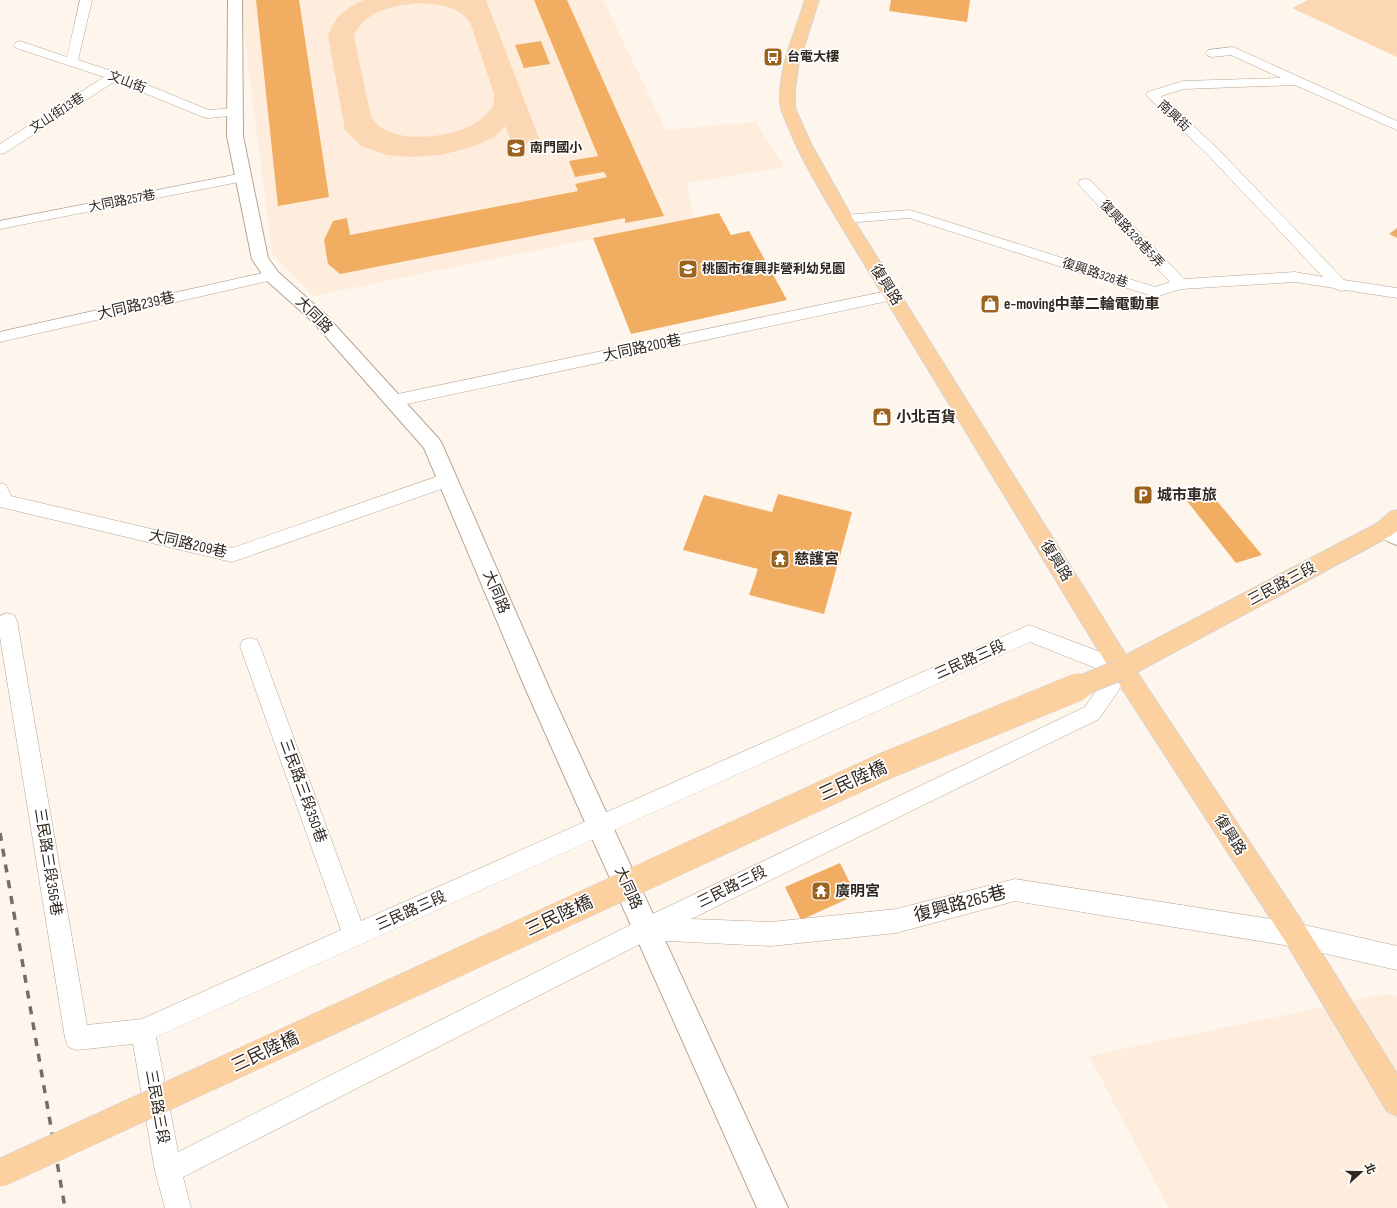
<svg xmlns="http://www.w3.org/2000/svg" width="1397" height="1208" font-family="'Sofia Sans Condensed','Noto Sans TC',sans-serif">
  <rect width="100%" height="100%" fill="#fef6ed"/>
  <path fill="#feeddd" d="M240 0H603L666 130 756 122 784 167 687 183 693 218 313 296 272 254Z
    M1385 994 1397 997V1208H1169L1089 1056Z"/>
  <path fill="#fbd8b3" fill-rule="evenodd" d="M364 0H486L540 141 513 146 505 126 496 136 475 146 441 155 412 157 387 155 361 146 345 130 328 36C335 17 345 8 364 0ZM418 3C438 4 456 5 470 22L494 94V105C489 112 482 119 474 124 451 137 402 144 379 126 376 123 374 120 371 117L354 36C365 10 393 6 418 3Z
    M1308 0H1397V57L1292 8Z"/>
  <path fill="#f1ae63" d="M256 0H299L329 197 278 206Z
    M534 0H567L664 216 625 223V218L340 274 328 264 324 240 333 221 347 218 350 235 578 191 575 184 607 177 604 172 575 177 569 161 598 156Z
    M891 0H970L967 22 889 11Z
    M541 41 550 64 524 68 515 45Z
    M719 213 731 235 749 231 787 300 631 334 593 238Z
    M1397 228V238L1389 234Z
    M1207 489 1262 555 1236 563 1183 496Z
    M778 494 852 512 824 614 749 595 758 569 683 550 704 495 772 512Z
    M840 863 856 895 801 920 785 887Z"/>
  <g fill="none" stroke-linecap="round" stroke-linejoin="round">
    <defs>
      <path id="lane" d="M80 0H92L78 60 118 73 209 110 234 108 239 109 240 112 239 115 208 118 203 117 115 81 5 153 0 154V144L104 77 16 48 14 45 16 42 20 41 67 57Z
        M1233 47 1397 121V130L1295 85 1184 89 1161 96 1217 148 1344 280 1397 288V298L1345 290 1341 291 1334 288 1295 282 1181 289 1155 297 909 218 845 223 840 222 838 219 840 216 845 215 910 210 1155 287 1170 282 1080 186 1078 183 1080 180 1085 179 1090 180 1184 279 1295 272 1323 277 1207 154 1146 95 1148 92 1183 81 1281 78 1231 55 1212 57 1208 56 1206 53 1208 50Z
        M244 173 249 174 251 177 249 180 0 229V221Z
        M272 271 277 273 279 276 277 279 0 342V332Z
        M892 290 897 291 900 295 897 299 393 407 387 405 385 401 387 397 393 395Z
        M447 473 453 475 456 480 453 485 232 562 0 507V483L6 485 11 496 232 548Z
        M7 613 14 615 17 621 87 1025 142 1019 341 930 240 646 243 640 250 638 257 640 260 646 361 921 1029 625 1129 663 1132 669 1129 675 1099 719 691 919 771 922 896 909 1015 879 1296 923 1397 946V970L1296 947 1015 901 896 933 771 946 648 940 183 1177 191 1208H165L155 1171 133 1044 77 1050 68 1047 65 1038 0 637V616ZM1030 642 1108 673 1085 707 638 921 178 1152 156 1037Z"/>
      <path id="street" d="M228 0H242L243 136 268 258 278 272 326 315 439 439 442 444 550 690 788 1208H757L526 690 424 448 314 323 266 280 252 259 227 136Z
        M1385 521 1397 526V545C1388 542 1379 538 1375 529L1378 523Z"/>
      <path id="primary" d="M805 0H819L799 62 795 88V108L811 144 853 219 1126 655 1378 523 1390 512 1397 510V531L1392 535 1137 672 1305 926 1397 1074V1116L1387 1111 1287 944 1114 676 837 219C819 188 800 157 787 124 784 117 780 109 780 101 779 66 795 33 805 0Z"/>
    </defs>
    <use href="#lane" stroke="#b8a490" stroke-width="1"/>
    <use href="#street" stroke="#b8a490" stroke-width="2"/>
    <use href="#primary" stroke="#d6d4d2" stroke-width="2"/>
    <use href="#lane" fill="#fff" fill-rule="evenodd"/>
    <use href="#street" fill="#fff" fill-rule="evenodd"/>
    <use href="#primary" fill="#fcd09f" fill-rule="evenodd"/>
    <path stroke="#766e65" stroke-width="3.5" stroke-dasharray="8 8" stroke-linecap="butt" d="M0 833 65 1208"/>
    <defs>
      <path id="primary-bridge-far1" d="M1076 688 1122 669"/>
      <path id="primary-bridge" d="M0 1173 885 766 1078 687"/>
    </defs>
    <use href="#primary-bridge-far1" stroke="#d6d4d2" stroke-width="22" stroke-linecap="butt"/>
    <use href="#primary-bridge" stroke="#d6d4d2" stroke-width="28" stroke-linecap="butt"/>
    <use href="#primary-bridge-far1" stroke="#fcd09f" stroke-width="20"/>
    <use href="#primary-bridge" stroke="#fcd09f" stroke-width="27"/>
  </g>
  <defs>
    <symbol id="bus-square" viewBox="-11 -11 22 22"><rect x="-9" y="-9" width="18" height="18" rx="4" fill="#9b631e" stroke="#fff"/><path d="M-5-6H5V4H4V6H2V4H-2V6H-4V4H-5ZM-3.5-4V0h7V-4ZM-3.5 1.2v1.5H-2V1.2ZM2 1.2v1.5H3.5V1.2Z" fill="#fff"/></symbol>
    <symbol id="school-square" viewBox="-11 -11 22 22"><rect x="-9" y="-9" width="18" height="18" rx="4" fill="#9b631e" stroke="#fff"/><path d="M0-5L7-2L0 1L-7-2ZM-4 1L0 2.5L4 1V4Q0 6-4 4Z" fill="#fff"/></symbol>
    <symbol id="shop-square" viewBox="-11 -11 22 22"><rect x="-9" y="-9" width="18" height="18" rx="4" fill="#9b631e" stroke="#fff"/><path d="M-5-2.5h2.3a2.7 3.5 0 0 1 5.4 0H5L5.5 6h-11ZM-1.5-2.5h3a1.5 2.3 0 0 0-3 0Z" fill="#fff"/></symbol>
    <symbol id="parking-square" viewBox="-11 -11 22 22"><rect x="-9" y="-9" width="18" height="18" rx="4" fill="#9b631e" stroke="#fff"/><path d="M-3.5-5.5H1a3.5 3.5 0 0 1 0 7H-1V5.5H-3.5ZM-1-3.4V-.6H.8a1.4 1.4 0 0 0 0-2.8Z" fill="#fff"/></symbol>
    <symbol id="temple-square" viewBox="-11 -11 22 22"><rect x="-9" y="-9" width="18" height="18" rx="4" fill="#9b631e" stroke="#fff"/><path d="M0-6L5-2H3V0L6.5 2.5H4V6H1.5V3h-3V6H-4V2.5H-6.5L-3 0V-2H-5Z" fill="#fff"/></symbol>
  </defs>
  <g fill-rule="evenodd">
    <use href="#bus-square" x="762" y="46" width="22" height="22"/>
    <use href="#school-square" x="505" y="137" width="22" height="22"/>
    <use href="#school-square" x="677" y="258" width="22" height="22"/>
    <use href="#shop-square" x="979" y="293" width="22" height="22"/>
    <use href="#shop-square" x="871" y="406" width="22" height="22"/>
    <use href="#parking-square" x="1132" y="484" width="22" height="22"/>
    <use href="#temple-square" x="769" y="548" width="22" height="22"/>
    <use href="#temple-square" x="810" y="880" width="22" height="22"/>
  </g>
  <g text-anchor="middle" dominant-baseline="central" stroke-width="3.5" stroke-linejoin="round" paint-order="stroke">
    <g font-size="13" font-weight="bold" fill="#302820" stroke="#fff" text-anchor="start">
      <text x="787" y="57">台電大樓</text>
      <text x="530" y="148">南門國小</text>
      <text x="702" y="269">桃園市復興非營利幼兒園</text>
    </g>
    <g font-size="13" fill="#302820" stroke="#fff">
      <text transform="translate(127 82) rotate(21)">文山街</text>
      <text transform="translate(57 113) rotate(-33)">文山街13巷</text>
      <text transform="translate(1174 116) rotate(43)">南興街</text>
      <text transform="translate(122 201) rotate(-11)">大同路257巷</text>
      <text transform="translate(1132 234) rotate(47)">復興路328巷5弄</text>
      <text transform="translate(1095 273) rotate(18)">復興路328巷</text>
    </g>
    <g font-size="15" fill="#302820" stroke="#fff">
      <text transform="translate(886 285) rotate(58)">復興路</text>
      <text transform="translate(136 306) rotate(-13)">大同路239巷</text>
      <text transform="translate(314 315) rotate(45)">大同路</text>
      <text transform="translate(642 348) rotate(-12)">大同路200巷</text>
      <text transform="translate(188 544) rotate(13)">大同路209巷</text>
      <text transform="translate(1056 561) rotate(58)">復興路</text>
      <text transform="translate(1282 584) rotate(-28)">三民路三段</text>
      <text transform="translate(496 592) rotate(67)">大同路</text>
      <text transform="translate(970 660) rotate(-24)">三民路三段</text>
      <text transform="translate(303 791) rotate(70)">三民路三段350巷</text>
      <text transform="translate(1230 835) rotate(57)">復興路</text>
      <text transform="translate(48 862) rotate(81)">三民路三段356巷</text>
      <text transform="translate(732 887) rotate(-26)">三民路三段</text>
      <text transform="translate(628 888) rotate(66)">大同路</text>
      <text transform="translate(411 911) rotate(-24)">三民路三段</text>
      <text transform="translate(157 1107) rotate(80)">三民路三段</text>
    </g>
    <g font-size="15" font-weight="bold" fill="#302820" stroke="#fff" text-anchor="start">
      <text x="1004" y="304">e-moving中華二輪電動車</text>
      <text x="896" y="417">小北百貨</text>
      <text x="1157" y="495">城市車旅</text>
      <text x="794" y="559">慈護宮</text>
      <text x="835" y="891">廣明宮</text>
    </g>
    <g font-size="18" fill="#302820" stroke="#fff">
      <text transform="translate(853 781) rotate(-24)">三民陸橋</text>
      <text transform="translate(960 904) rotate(-15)">復興路265巷</text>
      <text transform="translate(559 916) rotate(-25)">三民陸橋</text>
      <text transform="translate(265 1052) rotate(-25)">三民陸橋</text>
    </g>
  </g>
  <g transform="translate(1361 1172) rotate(69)" stroke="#ffffff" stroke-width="3" paint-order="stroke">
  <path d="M0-3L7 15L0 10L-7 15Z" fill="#302820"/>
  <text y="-6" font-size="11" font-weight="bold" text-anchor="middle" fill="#302820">北</text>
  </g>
</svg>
